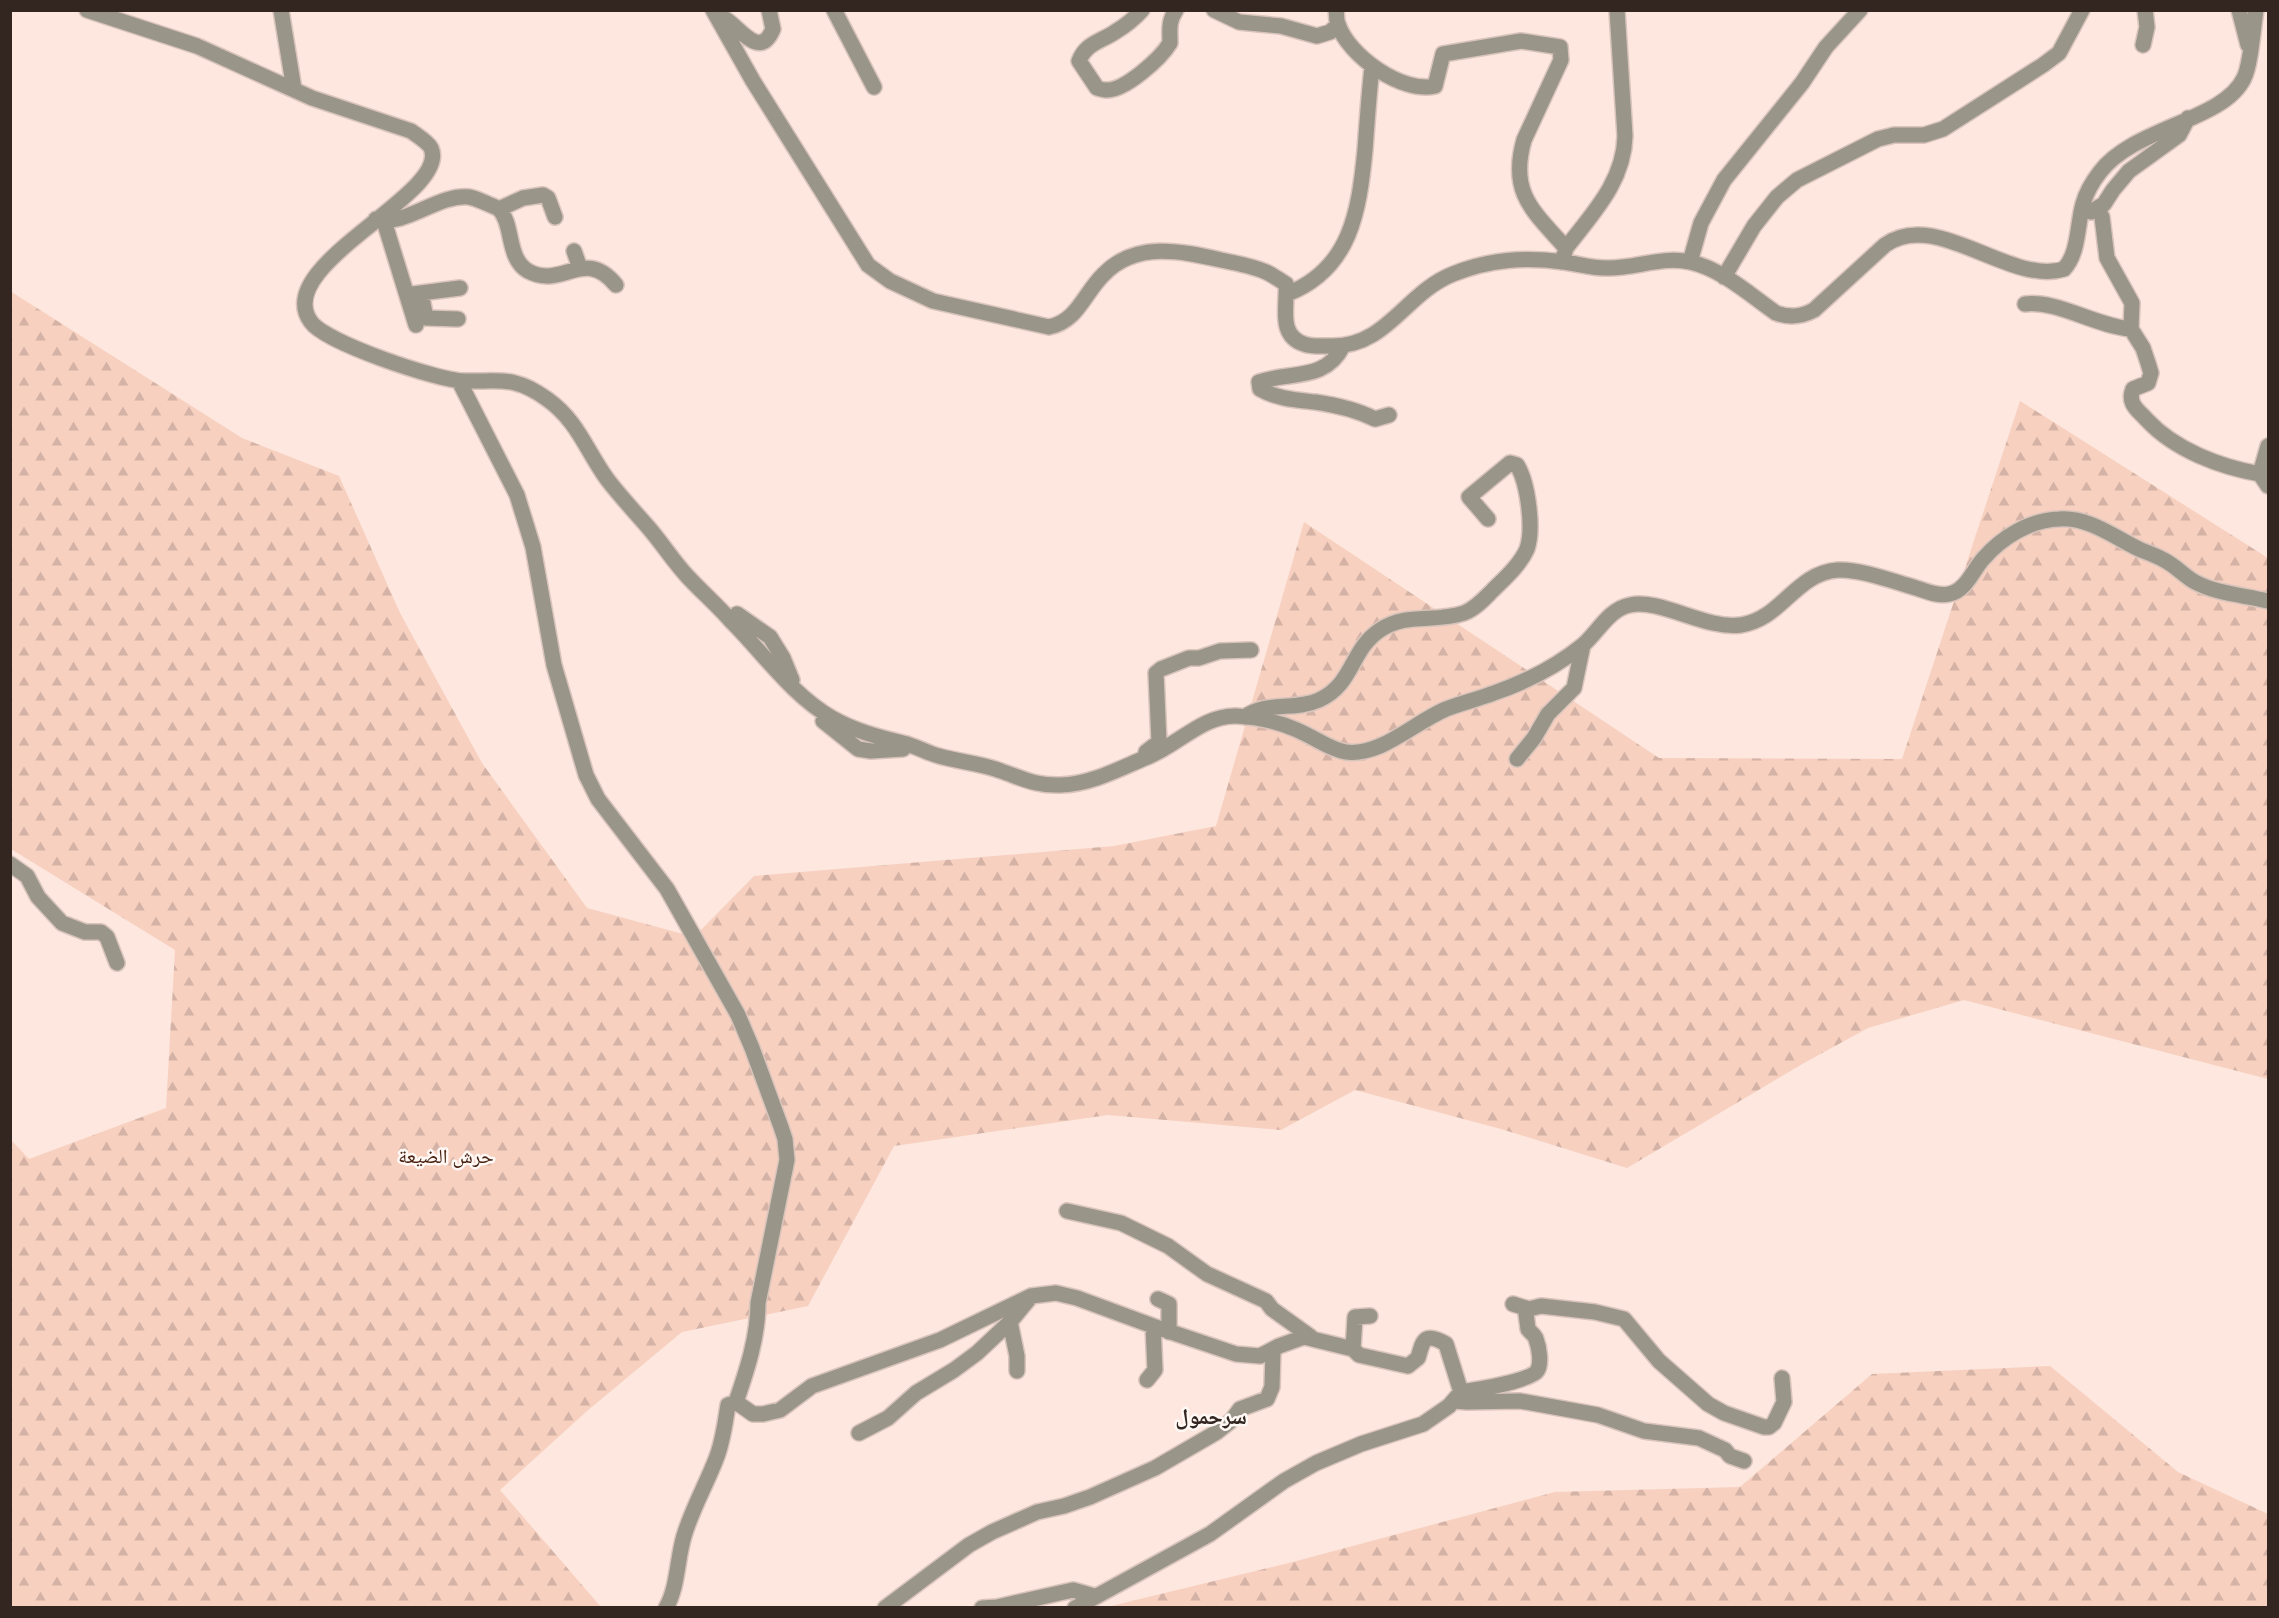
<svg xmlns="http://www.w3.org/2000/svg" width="2279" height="1618" font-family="'Varela Round','Noto Naskh Arabic',sans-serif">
  <defs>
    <pattern id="forest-firs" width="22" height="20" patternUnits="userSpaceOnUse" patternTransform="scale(1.5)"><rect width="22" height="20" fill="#f7d0c0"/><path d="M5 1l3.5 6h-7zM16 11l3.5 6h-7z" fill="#d4b2a5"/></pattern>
  </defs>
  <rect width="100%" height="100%" fill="#fde7de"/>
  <path fill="url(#forest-firs)" d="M10 291 242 438 339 476 400 613 482 763 587 908 694 937 754 876 1114 846 1216 826 1304 522 1659 758 1902 759 2020 401 2268 558V1079L1964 1000 1868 1028 1804 1063 1627 1168 1501 1129 1355 1090 1281 1130 1108 1115 894 1146 808 1306 682 1332 587 1411 500 1490 601 1607H11V1140L29 1159 166 1108 175 950 11 849Z
    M2050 1366 2178 1472 2268 1514V1607H1107L1289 1563 1555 1492 1740 1487 1872 1374Z"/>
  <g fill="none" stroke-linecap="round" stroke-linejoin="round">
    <defs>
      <path id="minor" d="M87 10 197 46 312 98 411 131C416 135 428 142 431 148 452 194 269 265 311 322 326 343 437 380 463 381 500 382 514 375 547 399 578 421 586 450 607 479 620 496 634 511 648 527 662 543 673 561 688 577 702 592 718 606 732 622 764 654 792 695 832 718 855 731 878 737 903 743 916 746 927 753 939 756 959 762 981 763 1001 771 1024 779 1036 786 1061 785 1091 784 1119 769 1145 758 1176 747 1202 715 1236 716 1256 717 1279 722 1297 730 1331 745 1341 762 1380 746 1403 736 1423 719 1446 709 1462 703 1478 699 1494 693 1526 682 1557 666 1583 645 1598 632 1609 609 1630 605 1660 598 1706 630 1741 625 1782 619 1795 573 1838 570 1860 569 1892 581 1913 587 1924 590 1937 597 1949 594 1966 591 1973 570 1983 559 2002 537 2030 520 2059 519 2090 517 2115 538 2141 550 2149 553 2157 556 2164 560 2176 566 2184 576 2195 582 2217 594 2244 595 2268 601
        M281 10 294 89
        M713 10 753 81 868 265 890 281 933 301 1049 327C1078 321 1084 293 1104 274 1136 241 1181 251 1221 260 1236 263 1252 266 1266 272 1273 275 1279 280 1286 284 1288 305 1277 335 1304 344 1312 347 1322 346 1331 346 1387 347 1405 293 1453 274 1490 259 1525 257 1564 262 1579 264 1594 269 1609 268 1637 268 1662 256 1690 262 1722 269 1750 295 1776 313 1790 318 1801 317 1814 310L1885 245C1936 208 2010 286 2064 269 2079 253 2077 225 2083 204 2086 193 2093 181 2100 172 2134 127 2224 121 2244 78 2251 64 2253 28 2256 10
        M834 10 874 87
        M1142 10C1134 19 1125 26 1115 32 1100 42 1086 43 1079 61L1097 88C1100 89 1103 90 1106 90 1125 91 1161 58 1170 43 1170 30 1168 22 1176 10
        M1214 10 1239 22 1281 26 1317 36 1330 32 1338 25
        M1336 10C1337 15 1336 20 1338 24 1348 56 1403 94 1435 86L1443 54 1521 41 1560 47 1561 60 1524 140C1509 193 1533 211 1566 248L1562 262
        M2239 10 2248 45
        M722 17C737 23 759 63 773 29L769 10
        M2143 45 2147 27 2145 10
        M499 209 523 198 543 195 548 198 555 217
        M2098 209 2102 217 2107 258 2132 303 2131 329 2143 348 2148 363 2151 373 2148 383 2133 389C2127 404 2138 410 2147 420 2175 450 2220 467 2260 474L2268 486
        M2091 212 2104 204 2113 190 2129 171 2179 135 2188 118
        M376 219C406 227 437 194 469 197 475 198 481 201 486 203 490 205 496 207 499 209 514 224 506 258 528 271 562 290 584 246 616 285
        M384 221 416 325
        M1566 248C1592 214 1624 182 1625 136L1617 10
        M574 251 580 268
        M1690 262 1701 223 1724 180 1802 83 1826 47 1860 10
        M1724 277 1754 226 1777 197 1797 180 1878 139 1894 135H1924L1943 129 2043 65 2059 53 2082 10
        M421 293 426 318 458 319
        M413 294 460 288
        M1287 294C1351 269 1359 211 1365 150 1367 122 1369 94 1372 67
        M2025 304C2058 300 2095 326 2131 329
        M1343 346C1325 382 1290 371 1259 382L1260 389C1277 399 1297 400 1315 402 1336 405 1357 410 1375 419L1389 415
        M459 381 517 495 533 547 554 665 586 775 598 799 667 889 738 1015 752 1048 781 1127 785 1139 787 1160 758 1303C758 1337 747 1370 736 1402L728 1405C725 1423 723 1442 716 1459 706 1485 692 1509 684 1536 677 1559 678 1587 666 1608
        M2260 474 2268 446
        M737 614 770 637 783 658 792 680
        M1245 717C1265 701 1295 711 1319 700 1354 684 1350 650 1380 630 1407 612 1435 623 1464 613 1475 609 1484 599 1492 591 1504 579 1520 565 1527 549 1534 529 1528 483 1517 465L1510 463 1469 497 1488 519
        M823 721 858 749 871 751 903 749
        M1146 752 1159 742 1156 673 1161 669 1189 658H1199L1220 651 1251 650
        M1517 759 1534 738 1548 714 1574 688 1583 645
        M10 864 27 876 38 897 62 923 85 932H101L107 937 117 963
        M1067 1211 1121 1223 1168 1246 1207 1274 1266 1301 1272 1309 1311 1337
        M1158 1299 1169 1304V1332
        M1513 1304 1529 1309
        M1010 1322 1017 1356V1371
        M1353 1349 1355 1317 1370 1316
        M1147 1380 1155 1370 1153 1326
        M1461 1392C1474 1390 1531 1381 1537 1371 1542 1364 1539 1347 1536 1339 1535 1335 1531 1333 1528 1329L1526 1314 1529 1309 1541 1306 1595 1312 1624 1319 1659 1361 1708 1404 1724 1413 1764 1427H1769L1774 1423 1784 1402 1782 1378
        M1454 1401 1467 1402 1520 1401 1598 1415 1644 1431 1699 1438 1725 1450 1730 1456 1744 1461
        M736 1402 753 1414H763L780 1410 812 1386 940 1340 1031 1296 1056 1293 1077 1298 1153 1326 1236 1354 1260 1356 1279 1346 1304 1337 1353 1349 1359 1355 1408 1366 1418 1358C1423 1341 1424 1331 1446 1344L1461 1392 1449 1406 1423 1424 1361 1444 1316 1463 1284 1481 1210 1534 1075 1608
        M859 1433 888 1418 916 1393 954 1370 977 1353 1010 1322 1029 1299
        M885 1608 969 1545 992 1532 1037 1512 1064 1506 1090 1497 1155 1468 1217 1432 1232 1420 1240 1409 1267 1399 1272 1387 1273 1350
        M982 1608 997 1607 1073 1590 1094 1596"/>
    </defs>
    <use href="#minor" stroke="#d9c4bc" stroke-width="18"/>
    <use href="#minor" stroke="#999588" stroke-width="15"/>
  </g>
  <g text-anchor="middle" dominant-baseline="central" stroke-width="5" stroke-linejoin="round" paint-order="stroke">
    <g font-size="20" fill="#462110" stroke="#fff8f5">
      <text x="446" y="1157">حرش الضيعة</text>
    </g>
    <g font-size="22" font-weight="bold" fill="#332621" stroke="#fff8f5">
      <text x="1211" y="1417">سرحمول</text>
    </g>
  </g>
  <rect width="2279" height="1618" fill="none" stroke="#332621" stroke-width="24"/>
</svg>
